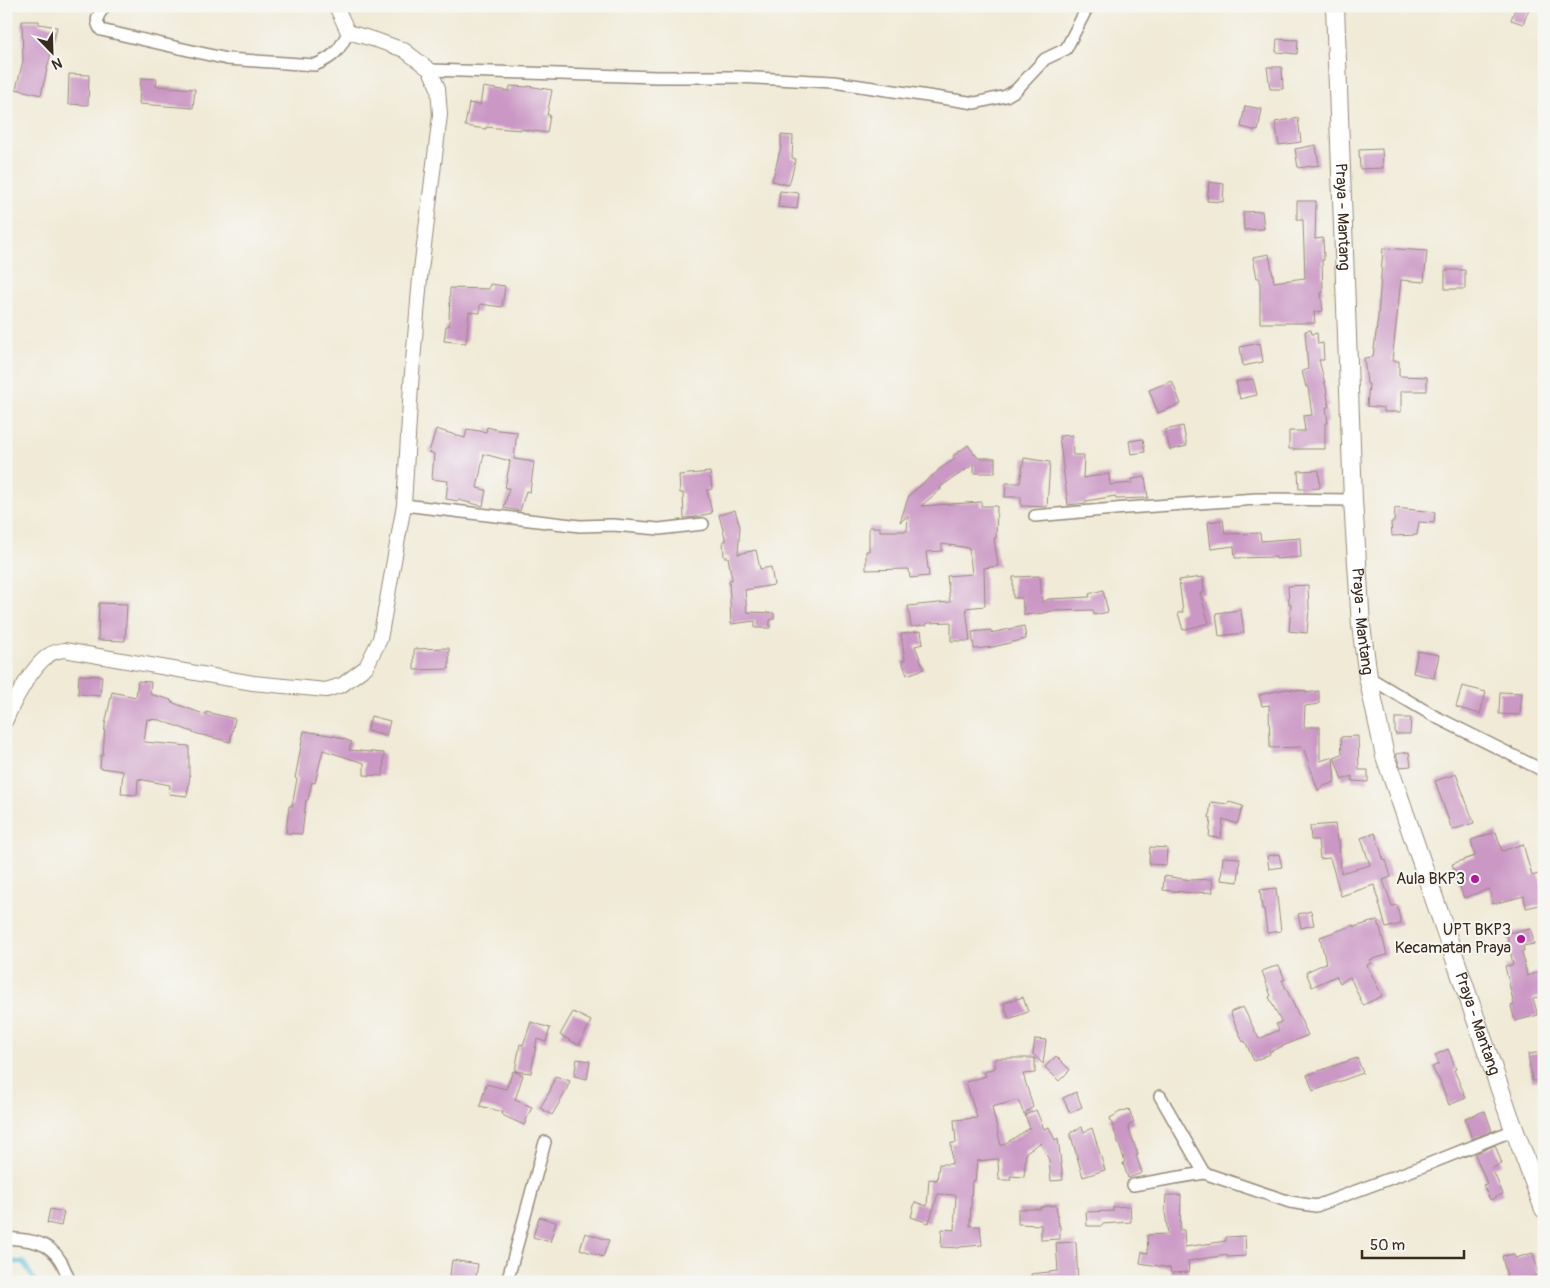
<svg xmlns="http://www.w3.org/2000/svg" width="1550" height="1288" font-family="Pangolin,sans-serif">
  <rect width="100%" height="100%" fill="#f6f6f2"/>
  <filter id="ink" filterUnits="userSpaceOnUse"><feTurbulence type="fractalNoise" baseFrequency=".02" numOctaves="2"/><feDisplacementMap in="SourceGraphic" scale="10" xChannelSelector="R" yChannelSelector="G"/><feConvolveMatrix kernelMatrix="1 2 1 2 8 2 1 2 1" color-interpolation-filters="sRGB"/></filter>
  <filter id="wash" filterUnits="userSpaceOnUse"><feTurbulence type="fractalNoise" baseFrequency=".0096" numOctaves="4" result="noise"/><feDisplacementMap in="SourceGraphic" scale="20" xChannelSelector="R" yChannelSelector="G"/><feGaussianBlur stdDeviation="1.12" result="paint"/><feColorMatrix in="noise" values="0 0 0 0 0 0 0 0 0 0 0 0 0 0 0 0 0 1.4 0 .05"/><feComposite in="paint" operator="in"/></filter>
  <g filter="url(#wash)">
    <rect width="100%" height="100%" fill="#f0ead6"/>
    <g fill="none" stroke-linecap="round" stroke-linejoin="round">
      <path stroke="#5cbeda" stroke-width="4.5" d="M6 1262H23L36 1282"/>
    </g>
    <g id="blocks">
      <path fill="#cb97c5" d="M1516 6 1529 9 1523 24 1511 20Z
        M22 21H39V24L57 27 41 95 16 89 23 61Z
        M1277 39 1298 40 1297 54 1276 52Z
        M1267 67H1282L1283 89H1270Z
        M69 74 89 75 88 105 68 104Z
        M141 78 157 79 156 86 195 89 193 108 139 104Z
        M510 86 528 87V86L552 90 547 115H550L547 133 520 129V130L486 127V129L465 126 469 103 480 105 483 87 509 91Z
        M1245 106 1262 109 1258 131 1241 127Z
        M1298 118 1301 142 1279 145 1275 122Z
        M781 135 793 136 792 158 796 159 789 185 772 181 781 147Z
        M1316 145 1319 165 1298 168 1295 149Z
        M1382 149 1383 168 1360 169 1359 150Z
        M1209 182 1224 184 1223 202 1207 201Z
        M780 191 799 193 797 209 778 207Z
        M1297 201H1316L1315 239 1323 238 1324 260H1322L1323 293H1321L1323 311 1314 312 1315 323H1260V278H1257L1253 257 1269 254 1274 282 1305 278 1303 220H1297Z
        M1262 211 1264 229 1244 230 1243 212Z
        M1383 248 1427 251 1424 282 1401 280 1392 361H1399V376L1427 377V391H1401V412H1384V408L1367 406 1369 384H1367L1364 358 1373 357 1378 317Z
        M1445 270H1465V289H1445Z
        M490 284 505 286 502 307 480 304V313L469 312 466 343 444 341 446 326H449L450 288 489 289Z
        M1311 330 1312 334 1317 333 1318 344 1323 343 1324 360H1319L1326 388 1329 407H1326L1328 423H1325V449H1289V431H1305L1303 416 1312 415 1308 387H1306L1302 371 1308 369 1305 331Z
        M1260 343 1263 362 1243 366 1240 347Z
        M1253 379 1257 395 1240 399 1236 382Z
        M1172 381 1181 404 1158 413 1149 390Z
        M1183 426 1187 446 1170 450 1165 430Z
        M487 427 498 430 517 432 514 459 534 462 530 492 526 491 520 511 504 508 509 488H505L510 461 484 454 477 488 486 490 483 506 458 500V501L446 499 448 481 432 479 434 454 429 452 436 429 465 438 467 429 486 432Z
        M1072 435 1073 455H1084L1083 478 1109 474 1110 485 1133 483 1132 479 1145 477 1148 498 1116 499 1115 496 1086 501V503L1068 505 1059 436Z
        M1143 439 1145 452 1131 454 1129 441Z
        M968 445 978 458H995V473H974V464L940 487 941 489 921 506 981 502V506H997L996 538H994L998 566 984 568 985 606 966 608 970 641H951V622L927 623V625L911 627 908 606 950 602 947 576 972 574 969 548 942 544V551L926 552 929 576 910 578 909 569 866 570V551H869V527H880V531H907L908 516 900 522 909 495 938 471V470L955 459 953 456Z
        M1024 458 1050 462 1047 507 1021 506V497H1005L1006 483H1020Z
        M1319 470 1320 488 1299 489 1298 471Z
        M710 472 712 489 707 490 712 513 696 517 684 518 683 493H680L679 475Z
        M1395 508 1435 512 1434 523 1419 522 1417 535 1392 536 1391 522H1394Z
        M735 510 740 527 738 554 756 550 760 569 771 567 774 585 745 590 747 612 774 613V619L770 620V628H755V621L731 624 729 580H732L728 557H724L723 541H726L719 515Z
        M1223 520 1225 534 1260 533 1261 541 1300 538 1301 557 1276 559V557L1235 558 1234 546 1211 549 1208 522Z
        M1040 576 1042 602 1049 599 1090 597 1089 594 1103 590 1108 612 1094 615 1093 610 1051 611 1044 613 1024 615 1022 598H1013V577Z
        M1203 577 1204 593H1200L1209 623 1183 630 1178 613 1183 612 1179 580Z
        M1308 585 1309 608 1307 633 1289 631 1291 604H1289L1288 586Z
        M99 603 127 604 125 641 98 640Z
        M1241 610 1244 633 1219 636 1216 613Z
        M1024 626 1026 639 993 647 974 649 972 632 991 630V633Z
        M921 631 923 644 915 646 924 669 907 675 902 661 905 660 901 634Z
        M449 648V669L414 670V649Z
        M1418 651 1439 655 1434 678 1413 673Z
        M79 675 102 676 100 696 78 694Z
        M138 681 151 682 150 694 171 700V702L206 715V712L235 719 230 742 198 734 160 720 147 719 144 742 189 746V775H190L187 796 169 794 170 785 138 779 137 795 121 794 123 771 100 768 101 755H103L105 725 112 692 136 697Z
        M1462 686 1486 692 1480 714 1456 707Z
        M1286 689 1306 691V693L1319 691V704L1305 706 1304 727H1320V761L1333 757 1335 782 1321 787V789L1318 790 1303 747 1270 748 1269 705 1262 706 1259 695Z
        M1500 692 1522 693 1520 715 1499 714Z
        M371 716 390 721 386 736 367 731Z
        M1395 718H1411L1410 734H1395Z
        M304 731 335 736 352 742 349 750 384 753 383 776 364 775V763L323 750 315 783 312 782 308 800H306L302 834 286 833 289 806H292L297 779 295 778Z
        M1358 736 1359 770H1368V782L1352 781V776L1342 780 1334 757 1342 754 1341 737Z
        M1409 752 1411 766 1400 767 1396 754Z
        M1456 774 1474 823 1452 830 1435 781Z
        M1211 802 1228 804 1229 802 1243 806 1237 824 1223 819 1221 838 1209 837 1211 818H1209Z
        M1335 824 1337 841H1339L1341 873 1370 865 1361 838 1375 833 1384 861 1386 860 1391 877 1383 880 1392 906 1397 905 1401 924 1386 928 1374 885 1341 896 1330 858 1320 859 1318 840H1311L1310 826Z
        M1496 832 1502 851 1523 844 1532 876 1538 874 1543 887 1544 904 1526 908 1524 896 1493 904 1489 889 1464 898 1452 864 1475 856 1471 840Z
        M1150 847 1167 848 1166 865 1149 864Z
        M1279 854 1282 867 1269 869 1267 856Z
        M1223 857 1240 858 1238 882 1221 880Z
        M1164 876 1191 880 1212 879 1213 892 1193 893 1163 890Z
        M1276 888 1281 931 1267 933 1264 909H1262L1260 890Z
        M1311 911 1314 925 1301 928 1298 914Z
        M1378 920 1387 955 1369 960 1371 963 1367 965 1382 996 1363 1005 1350 977 1340 983 1336 976 1312 987 1306 972 1326 963 1320 937 1354 925V927Z
        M1531 929 1534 944 1523 946 1524 951H1522L1527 976 1544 970V995L1533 999 1538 1015 1515 1021 1511 1006 1514 1005 1505 966 1513 965 1507 933Z
        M1279 965 1285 980H1282L1308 1035 1269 1052 1270 1054 1254 1061 1245 1041 1243 1042 1230 1012 1243 1007 1259 1039 1279 1030 1276 1024 1281 1022 1269 997 1271 996 1262 971Z
        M1023 997 1028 1012 1009 1019 1004 1003Z
        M573 1012 591 1021 579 1045 560 1035Z
        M531 1022 550 1028 546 1042 537 1039 531 1073 515 1071 520 1044 523 1045Z
        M1035 1039 1046 1040 1043 1064 1033 1054Z
        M1448 1049 1456 1069 1454 1070 1466 1098 1449 1105 1438 1077H1437L1432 1067 1439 1064 1435 1055Z
        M1544 1052V1080L1532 1081 1528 1054Z
        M1056 1056 1070 1070 1059 1081 1045 1067Z
        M995 1058H1035V1073L1023 1074 1033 1107 1024 1114 1018 1100 992 1107 1001 1146 1030 1128 1025 1115 1036 1110 1044 1129 1049 1127 1055 1140 1058 1138 1063 1180 1051 1181 1049 1160 1040 1143 1026 1152 1024 1177 1010 1176 1011 1180H999L998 1159 977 1161 975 1181H972L970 1226H980L982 1245 960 1247 959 1248 941 1247 942 1229 954 1230 956 1195 938 1194 929 1223 911 1217 915 1202 927 1206 929 1179 937 1180 939 1164H952L951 1143H956L954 1120 977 1118 966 1082 986 1076 984 1072 995 1068Z
        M1357 1058 1363 1073 1313 1091 1307 1075Z
        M577 1059 590 1061 587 1079 574 1076Z
        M513 1071 523 1075 515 1100 532 1107 524 1125 502 1115 503 1112 480 1106 486 1084 506 1089Z
        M555 1076 570 1081 565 1093 552 1115 540 1108 550 1091Z
        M1076 1092 1082 1107 1070 1113 1063 1098Z
        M1129 1109 1134 1123 1128 1126 1138 1155H1136L1142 1173 1128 1178 1123 1163 1125 1162 1110 1118 1117 1114V1113Z
        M1485 1111 1492 1131 1472 1139 1465 1118Z
        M1082 1127 1084 1132 1092 1128 1105 1170 1083 1177 1070 1133Z
        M1495 1145 1502 1164 1492 1168 1503 1194 1490 1200 1483 1185 1487 1184 1475 1154Z
        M1166 1195H1181L1180 1230H1184L1185 1247 1226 1241V1237L1245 1236 1246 1256 1227 1257V1255L1188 1261 1189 1272 1171 1273 1170 1268 1140 1263 1142 1252 1148 1253 1147 1235 1168 1234 1165 1212Z
        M1056 1205 1059 1226H1060V1239L1041 1240V1225L1018 1224V1209H1041V1207Z
        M1130 1206 1131 1222 1102 1224V1226H1087L1086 1212 1113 1211V1207Z
        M50 1209 64 1212 61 1226 47 1223Z
        M539 1217 556 1222 550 1242 533 1237Z
        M585 1233 609 1240 603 1257 580 1249Z
        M1076 1242 1078 1282H1032L1031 1274 1058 1271 1056 1243Z
        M1533 1253 1539 1275 1508 1282 1502 1256 1514 1254 1515 1258Z
        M452 1260 478 1264 475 1282H449Z"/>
    </g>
  </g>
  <g filter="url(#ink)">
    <use href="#blocks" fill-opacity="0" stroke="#968a7a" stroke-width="1"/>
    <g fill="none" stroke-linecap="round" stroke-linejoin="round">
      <defs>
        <path id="minor" d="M105 6C98 15 94 20 101 30L227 59 315 65C334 57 340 50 348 32
          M430 70 657 77H738L833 82 975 103 1006 96 1016 90 1045 59 1066 49 1088 6
          M404 505 580 526 613 525 659 529 703 524
          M1035 516 1126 508 1257 499 1353 500
          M1368 677 1434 716 1544 771
          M1160 1096 1204 1173 1290 1202 1316 1206 1426 1165 1514 1130
          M1133 1185 1204 1173
          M6 1238C27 1240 48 1240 60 1260 64 1266 67 1275 70 1282
          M507 1282 545 1142"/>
        <path id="tertiary" d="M6 720C13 702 33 665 49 655 53 652 59 651 64 650L253 683 326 690 342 685 366 667 380 639 404 505 411 385 420 278 440 115 438 88 430 70 404 50 376 40 348 32 336 6"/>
        <g id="primary">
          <path id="s1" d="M1335 6 1353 500 1361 625 1368 677 1385 756 1510 1118 1544 1209"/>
        </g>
      </defs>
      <use href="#minor" stroke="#968a7a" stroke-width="14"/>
      <use href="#tertiary" stroke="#968a7a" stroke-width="16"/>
      <use href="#primary" stroke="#968a7a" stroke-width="20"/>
      <use href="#minor" stroke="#fff" stroke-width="11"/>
      <use href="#tertiary" stroke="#fff" stroke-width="14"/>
      <use href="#primary" stroke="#fff" stroke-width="18"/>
    </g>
  </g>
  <g fill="#b5179e" stroke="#f6f6f2" stroke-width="2">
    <circle cx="1475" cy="879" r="5"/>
    <circle cx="1521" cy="939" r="5"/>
  </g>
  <g text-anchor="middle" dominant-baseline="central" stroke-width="4" stroke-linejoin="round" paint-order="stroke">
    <g font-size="16" fill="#3b2a1e" stroke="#f6f6f2">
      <text stroke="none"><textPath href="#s1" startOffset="211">Praya - Mantang</textPath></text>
      <text stroke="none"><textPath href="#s1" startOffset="616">Praya - Mantang</textPath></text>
      <text stroke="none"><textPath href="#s1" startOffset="1036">Praya - Mantang</textPath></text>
    </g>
    <g font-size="16" fill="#3b2a1e" stroke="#f6f6f2" text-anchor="end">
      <text x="1465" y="879">Aula BKP3</text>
      <text x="1511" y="930">UPT BKP3<tspan x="1511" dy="18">Kecamatan Praya</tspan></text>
    </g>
  </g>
  <rect width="1550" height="1288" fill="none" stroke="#f6f6f2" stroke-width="25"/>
  <g transform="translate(52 52) rotate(157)" stroke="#f6f6f2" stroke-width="4" paint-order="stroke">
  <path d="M0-4L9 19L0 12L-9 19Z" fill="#3b2a1e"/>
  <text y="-8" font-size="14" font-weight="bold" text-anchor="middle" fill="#3b2a1e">N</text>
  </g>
  <path d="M1362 1250v8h102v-8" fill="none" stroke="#3b2a1e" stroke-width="2.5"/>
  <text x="1370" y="1250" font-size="15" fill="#3b2a1e" stroke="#f6f6f2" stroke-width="4" paint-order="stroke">50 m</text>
</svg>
